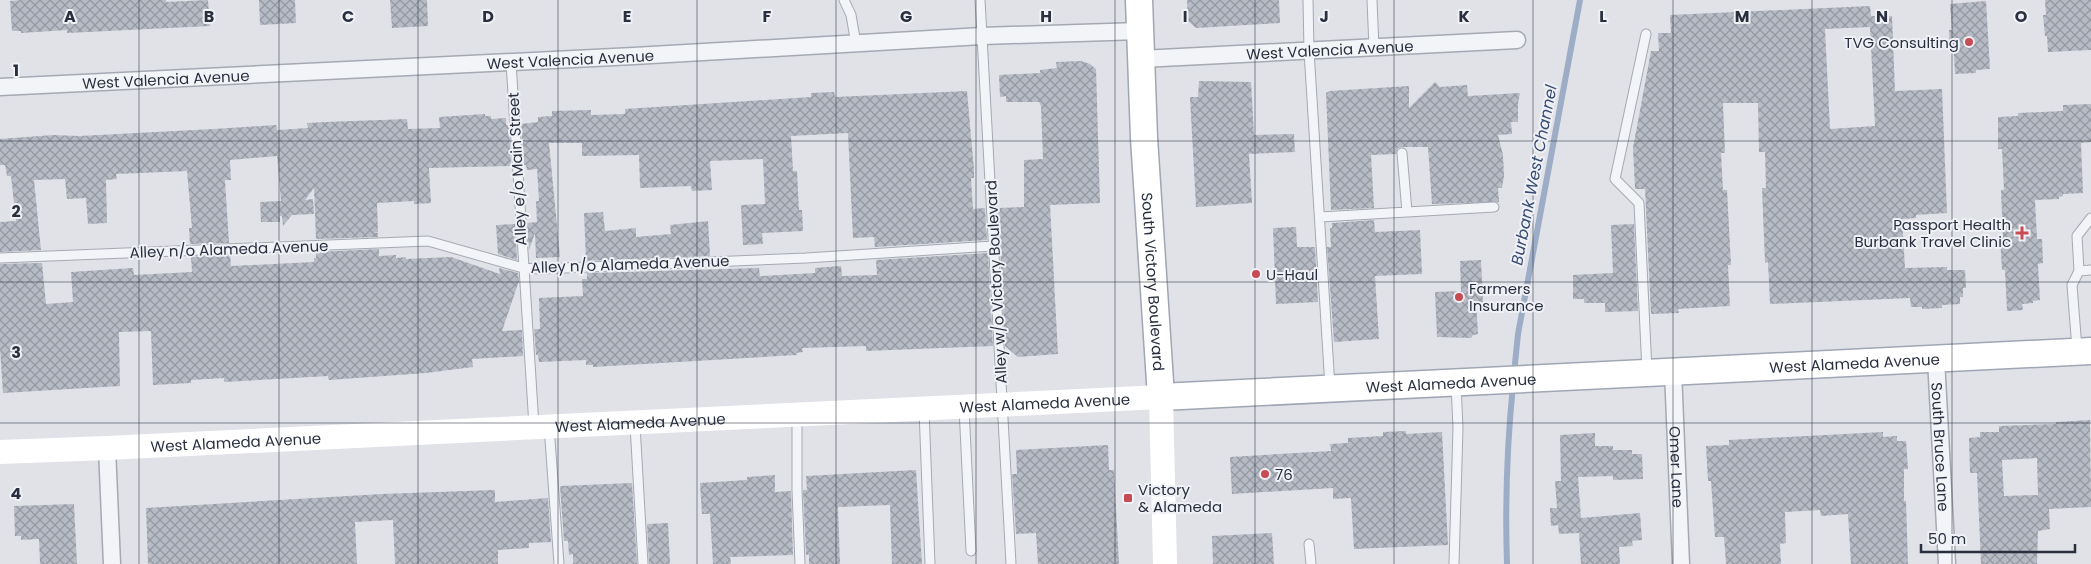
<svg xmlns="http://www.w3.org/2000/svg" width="2091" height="564" font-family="Poppins,sans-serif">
  <defs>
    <pattern id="building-cross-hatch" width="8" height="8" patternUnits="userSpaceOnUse" patternTransform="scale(1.25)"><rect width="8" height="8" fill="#b7bbc5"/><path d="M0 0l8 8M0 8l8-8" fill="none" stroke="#9598a1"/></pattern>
  </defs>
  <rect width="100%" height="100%" fill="#e0e2e8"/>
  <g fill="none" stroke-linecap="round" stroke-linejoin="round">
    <path stroke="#9dadc6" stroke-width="6" d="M1514 373 1518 334 1580 0
      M1507 564C1505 505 1507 445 1513 385"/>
  </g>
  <path fill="url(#building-cross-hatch)" fill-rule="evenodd" d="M21 0H166V2L208 0 210 26 67 33V30L21 33V31H12L10 1Z
    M259 0H295L296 23 260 25Z
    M390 0H427L428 26 392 28Z
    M1187 0H1279L1280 23 1196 28 1188 21Z
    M2045 0H2091V50L2048 52 2047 36H2045L2043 15H2046Z
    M1986 1 1990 69 1976 70V73L1955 74 1954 53H1950L1949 30H1952L1950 4Z
    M1870 6 1871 16H1892L1895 91 1942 89 1947 213 1916 215V218L1902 219 1905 268 1947 267V270H1965L1966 288H1963V297H1960V304L1942 305V308L1922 309V307H1911L1910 298 1770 304 1768 262 1765 263 1762 188H1766L1765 152H1759L1758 103H1723L1725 153H1721L1723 190H1727L1731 265H1728L1730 306 1678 309 1679 313 1651 314 1645 189H1635L1633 148 1651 51H1659L1658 33H1671L1670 15ZM1870 27 1875 126 1830 129 1825 29Z
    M1081 61 1090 64 1096 69 1100 203 1050 205 1058 354 1018 357 1005 346 998 208 1024 207V160L1043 159 1041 106 1039 102H1006V96L1000 97 999 75 1040 73V70L1057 68 1056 62Z
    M1199 81 1251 82 1254 135 1294 134 1295 152 1249 154 1252 203 1196 207 1190 97H1198Z
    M1435 82 1440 87 1467 85 1468 96 1520 93 1518 103V122H1511L1512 134 1498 135 1503 155 1504 176 1502 188H1498L1499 202 1432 204 1428 147H1402L1398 148 1396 154 1371 155 1374 208 1331 210 1326 93 1330 91 1409 86V108Z
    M967 91 974 170V178H971L973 209 985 208 987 240 875 247 874 237 853 238 848 133 791 136 793 171H797L799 210H802L803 231 762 233 763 244 743 245 741 205 765 204 763 159 710 161 712 190 692 191 691 186 640 188 639 155 582 156V143H549L560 257 536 258 535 233 529 250 527 223 537 222 536 201H539L537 169 527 170 526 165H524L521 124 538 122V117L552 116V111L591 110V115L625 114V109L811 97V93L834 92 835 97Z
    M2091 104V142L2081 143 2083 193 2063 194V196L2059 197V199L2035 200 2037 239H2042L2043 263 2038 264 2040 300 2033 301V303L2022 304 2023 310 2007 311 2005 270H2002L2000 237H2003L2001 190H2004L2002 149H1998V117L2018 116V113L2063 111V105Z
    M485 114V116H491V119L506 118V125H509L511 166 429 168 431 203 414 204V201L377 203 378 232H374L378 233V237L316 239 314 188 305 200 313 199 314 214 292 215 283 226 282 216H280V222H261L260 202 281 201 277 156 230 160 231 180H225L229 243 190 244 189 228H192L187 171 116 174 117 179 106 180 107 223 88 224 86 198 67 199 65 179 34 180 41 250 0 252V222L16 221 11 176H7L5 165H0V139L53 135 79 136 214 129 276 125 277 130 308 128 307 123 326 122 407 119 408 129 440 128 439 117Z
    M603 212 605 231 636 228V237L671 234 670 225 708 221 710 256 586 261 584 213Z
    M1374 220 1375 232 1420 230 1422 274 1375 276 1379 339 1334 342 1327 247H1331L1330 228H1332V223Z
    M515 224 517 260 498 254 496 225Z
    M1634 224 1638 311 1605 312V303H1584V299H1573V275L1613 273 1611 225Z
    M1296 227 1297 247H1315L1318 302 1276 304 1273 228Z
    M379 249V256L396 255V258L406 257V259L451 257 500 274 499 268 518 273 519 281 502 331 522 330 523 356 472 359 473 367 426 373 329 380 328 376 224 382V378L191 380V383L153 385 151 331 119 332 120 386 3 393 0 348V264L42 263 46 304 73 302 71 272 133 268 134 275 192 272 191 257 230 255 231 266 314 262V258H316V252Z
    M988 253 993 346 866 351V346L802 348 803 352 796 353 797 355 593 367V365H586V360L539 362 538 355H536L534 329H540L539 298 583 296 582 279H587V273L759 268 760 276 815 273V268L841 266 842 276 877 275 876 260Z
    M1481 260 1483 302H1476L1478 334 1473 335 1471 338 1437 337 1435 292 1461 291 1460 261Z
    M2090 420 2091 507 2049 509 2050 529 2038 531 2037 564H1981L1977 473H1970L1969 438 1980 437V432H1999V426L2056 424V422ZM2037 458 2038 495 2004 496 2002 460Z
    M1406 431V434L1442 432 1448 545 1354 549 1351 498 1333 499V488L1232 494 1230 457 1331 451 1330 444 1348 443V438L1383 436V432Z
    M1883 432V437L1897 436V441H1906L1908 469H1904V501H1906L1908 564H1851L1848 514 1821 516 1820 510 1785 512 1786 543 1780 544 1781 564H1726L1724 537H1715L1711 481H1708L1706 446 1729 445V440Z
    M1595 433V446H1613V450H1632V454H1642L1643 479 1613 480V476L1578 477 1581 518 1640 513 1642 540 1632 541 1633 546 1619 547 1620 564H1581L1579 533 1559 534 1558 525 1551 526 1550 508H1557L1555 481H1561L1560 435Z
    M1108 445 1109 470H1114L1119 564H1038L1036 533 1016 534 1012 474H1017L1016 450Z
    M916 470 922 564H892L890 505 838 507 840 564H809V555H806L803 490H807L806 476Z
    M775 475V492L791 491 793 555 730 557 731 564H713L710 514H702L700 483 747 480V477Z
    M632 483 637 564H573V554L569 555 568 541H564L560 486Z
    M495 490V502L548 498 551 542 529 543V548L498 550V564H395L393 520 355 522 357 564H148L146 508 382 494Z
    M74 504 77 564H40L39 539 21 540V536H15L14 506Z
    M668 523 670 564H649L647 524Z
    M1272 533 1274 564H1213L1212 536Z"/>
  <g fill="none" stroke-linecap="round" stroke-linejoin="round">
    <defs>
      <path id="lane" d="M844 0 851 15 856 44
        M980 0 1011 564
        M1308 0 1309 51 1330 387
        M1372 0 1374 48
        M1646 34 1615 179 1639 203 1647 371
        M511 62 534 426
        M1402 153 1407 212
        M1320 217 1494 207
        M0 258 428 241 523 268 540 269 806 258 993 246
        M2079 271 2077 236 2091 218
        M2077 349 2072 285 2079 271 2091 270
        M964 408 971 551
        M924 410 930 564
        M797 414V490L800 564
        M635 425 643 564
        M549 426 559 564
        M1309 544 1311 564
        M1454 564 1458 428 1456 384"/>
      <g id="street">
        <path id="s1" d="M1141 59 1517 40"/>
        <path id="s2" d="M0 87 634 56 982 36 1140 31"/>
        <path id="s3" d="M1936 359 1947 564"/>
        <path id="s4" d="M1673 371 1681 564"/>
        <path d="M107 448 112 564"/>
      </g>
      <g id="primary">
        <path id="s6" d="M1139 0 1144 138 1161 397 2091 351"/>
      </g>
    </defs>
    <use href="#lane" stroke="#a5a9b2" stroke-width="11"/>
    <use href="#street" stroke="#a5a9b2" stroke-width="19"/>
    <use href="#primary" stroke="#a0a6b3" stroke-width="29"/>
    <use href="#lane" stroke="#f2f4f7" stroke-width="9"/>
    <use href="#street" stroke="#f2f4f7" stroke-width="16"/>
    <path stroke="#fff" stroke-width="24" id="s5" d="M0 452 107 448 1161 397 1165 564"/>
    <use href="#primary" stroke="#fff" stroke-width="26"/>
  </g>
  <path fill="none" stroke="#292f3f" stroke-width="1" stroke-opacity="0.55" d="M139 0V564M279 0V564M418 0V564M558 0V564M697 0V564M836 0V564M976 0V564M1115 0V564M1255 0V564M1394 0V564M1533 0V564M1673 0V564M1812 0V564M1952 0V564M0 141H2091M0 282H2091M0 423H2091"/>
  <g fill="#c74b53" stroke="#eff1f6" stroke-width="2">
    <circle cx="1969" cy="42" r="5"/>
    <path d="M2019.5 225.5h5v5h5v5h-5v5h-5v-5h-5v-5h5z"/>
    <circle cx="1256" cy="274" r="5"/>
    <circle cx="1459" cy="297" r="5"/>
    <circle cx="1265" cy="474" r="5"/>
    <rect x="1123" y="493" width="10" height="10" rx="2.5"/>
  </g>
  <g text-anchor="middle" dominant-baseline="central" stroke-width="4" stroke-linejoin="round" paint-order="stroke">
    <g font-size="15" fill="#292f3f" stroke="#eff1f6" text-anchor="start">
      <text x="1959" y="42" text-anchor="end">TVG Consulting</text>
      <text x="2011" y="224" text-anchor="end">Passport Health<tspan x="2011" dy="17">Burbank Travel Clinic</tspan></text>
      <text x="1266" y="274">U-Haul</text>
      <text x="1469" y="288">Farmers<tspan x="1469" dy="17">Insurance</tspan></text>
      <text x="1275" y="474">76</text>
      <text x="1138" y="489">Victory<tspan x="1138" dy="17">&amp; Alameda</tspan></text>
    </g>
    <g font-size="15" fill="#292f3f" stroke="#eff1f6">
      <text stroke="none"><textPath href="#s1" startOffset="189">West Valencia Avenue</textPath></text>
      <text stroke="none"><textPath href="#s2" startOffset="571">West Valencia Avenue</textPath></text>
      <text stroke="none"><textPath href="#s2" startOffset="166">West Valencia Avenue</textPath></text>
      <text transform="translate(517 169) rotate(-93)">Alley e/o Main Street</text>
      <text transform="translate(229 249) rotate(-2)">Alley n/o Alameda Avenue</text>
      <text transform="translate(630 264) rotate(-2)">Alley n/o Alameda Avenue</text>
      <text transform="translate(996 282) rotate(-93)">Alley w/o Victory Boulevard</text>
      <text stroke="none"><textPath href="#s6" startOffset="282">South Victory Boulevard</textPath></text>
      <text stroke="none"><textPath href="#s6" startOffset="1092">West Alameda Avenue</textPath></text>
      <text stroke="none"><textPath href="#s6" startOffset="688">West Alameda Avenue</textPath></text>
      <text stroke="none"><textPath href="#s5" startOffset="1046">West Alameda Avenue</textPath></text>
      <text stroke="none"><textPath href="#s5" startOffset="641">West Alameda Avenue</textPath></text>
      <text stroke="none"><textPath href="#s5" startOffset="236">West Alameda Avenue</textPath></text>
      <text stroke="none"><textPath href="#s3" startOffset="88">South Bruce Lane</textPath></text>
      <text stroke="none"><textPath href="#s4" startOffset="96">Omer Lane</textPath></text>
    </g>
    <g font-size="16" font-style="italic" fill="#364b71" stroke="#eff1f6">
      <text transform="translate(1534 175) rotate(-79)">Burbank West Channel</text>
    </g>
  </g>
  <g font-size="16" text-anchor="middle" font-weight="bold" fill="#292f3f" stroke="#eff1f6" stroke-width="4" stroke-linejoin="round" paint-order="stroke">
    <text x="70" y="22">A</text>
    <text x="209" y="22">B</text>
    <text x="348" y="22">C</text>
    <text x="488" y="22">D</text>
    <text x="627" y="22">E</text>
    <text x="767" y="22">F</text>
    <text x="906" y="22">G</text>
    <text x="1046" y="22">H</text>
    <text x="1185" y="22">I</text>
    <text x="1324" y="22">J</text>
    <text x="1464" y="22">K</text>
    <text x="1603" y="22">L</text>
    <text x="1742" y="22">M</text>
    <text x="1882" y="22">N</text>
    <text x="2021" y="22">O</text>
    <text x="16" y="76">1</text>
    <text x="16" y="217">2</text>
    <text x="16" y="358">3</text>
    <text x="16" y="499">4</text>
  </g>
  <path d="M1921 544v8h154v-8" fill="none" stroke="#292f3f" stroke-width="2.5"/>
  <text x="1928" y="544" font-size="15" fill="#292f3f" stroke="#eff1f6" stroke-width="4" paint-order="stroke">50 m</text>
</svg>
